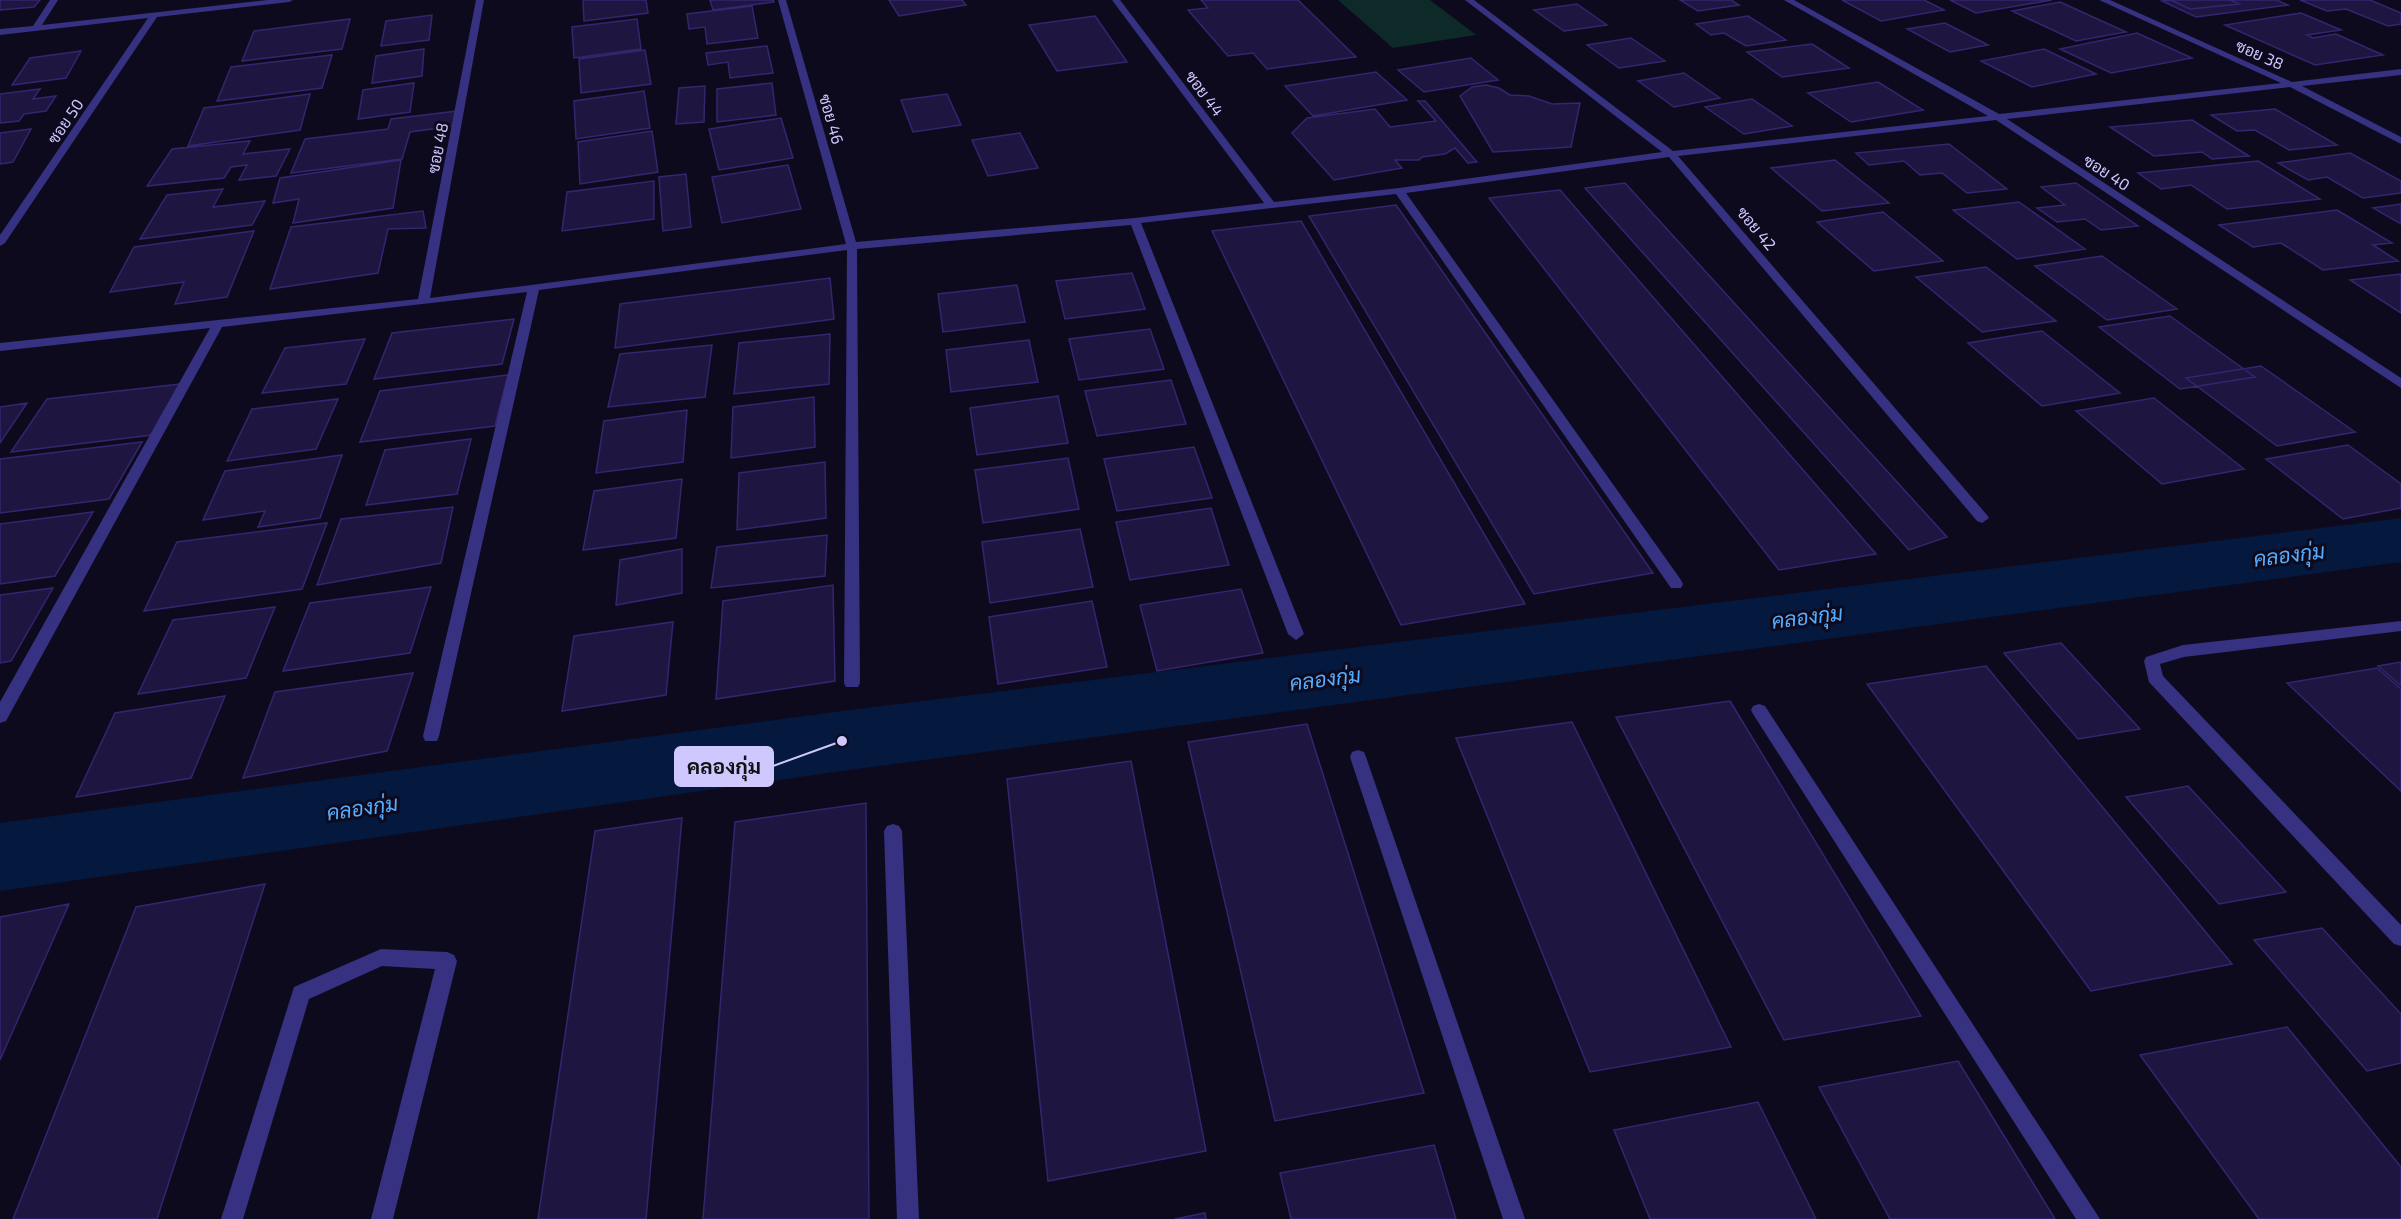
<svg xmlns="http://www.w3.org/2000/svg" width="2401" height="1219" font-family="'Exo 2',Sarabun,sans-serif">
  <rect width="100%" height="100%" fill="#0e0a1e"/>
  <path fill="#0d2928" d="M1338 0H1430L1476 35 1393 48Z"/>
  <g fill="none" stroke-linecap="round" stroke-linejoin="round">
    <path fill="#05183d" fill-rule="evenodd" d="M2401 518V562L842 771 0 891V823L842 711Z"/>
  </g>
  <path fill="#1f1541" stroke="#35256f" stroke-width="1.5" d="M0 0H40L34 7 0 10Z
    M583 0H646L648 13 584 21Z
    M710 0H773L774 2 713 10Z
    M889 0H962L966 5 899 16Z
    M1201 0H1298L1356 57 1267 69 1253 53 1228 56 1188 10 1208 8Z
    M1680 0H1731L1739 5 1698 11Z
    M1842 0H1924L1944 10 1881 21Z
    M1950 0H2052L1976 13Z
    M2171 0H2230L2239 4 2190 9Z
    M2173 0H2277L2288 5 2196 17 2162 1Z
    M2300 0H2370L2401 13V24L2388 26 2346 9 2327 11Z
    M2060 2 2126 32 2076 41 2012 11Z
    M1577 4 1607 25 1564 31 1534 10Z
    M752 6 758 38 707 44 705 27 689 29 687 14Z
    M2301 13 2341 30 2307 35 2313 38 2336 34 2383 55 2315 65 2225 25Z
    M432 15 429 40 381 46 386 21Z
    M1095 16 1127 62 1057 71 1029 25Z
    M1748 16 1786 40 1746 46 1724 33 1711 35 1696 24Z
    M350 19 342 49 242 61 254 31Z
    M637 19 641 49 574 58 572 27Z
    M1945 23 1988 45 1950 52 1907 29Z
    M2137 33 2192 58 2111 73 2060 49Z
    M1631 38 1665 61 1619 68 1587 45Z
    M1812 44 1849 68 1782 77 1747 52Z
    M767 46 773 73 730 78 728 62 708 65 706 53Z
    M424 49 422 76 372 83 376 56Z
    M2044 49 2096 74 2032 87 1981 61Z
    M645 50 651 84 581 93 579 59Z
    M81 51 66 78 12 85 30 58Z
    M332 55 322 88 217 101 231 67Z
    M1471 58 1498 80 1424 92 1398 70Z
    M1376 72 1407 100 1313 116 1285 86Z
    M1684 73 1720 98 1674 107 1638 81Z
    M1878 82 1923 110 1851 122 1808 93Z
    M414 83 410 112 358 119 363 90Z
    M772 83 776 115 717 122V89Z
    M1486 85 1499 88 1510 95 1529 96 1552 104 1580 103 1571 147 1493 152 1460 96 1472 87Z
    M705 86 704 122 676 124 679 88Z
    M40 89 33 99 56 96 46 111 24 114 19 121 0 123V94Z
    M644 91 650 128 576 139 574 101Z
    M310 94 300 130 188 146 204 108Z
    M947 94 961 125 913 132 901 100Z
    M1752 99 1792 126 1744 134 1705 107Z
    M1418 101H1425L1477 162 1468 163 1455 148 1445 154 1422 157 1419 160H1395L1402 168 1334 180 1292 133 1307 118 1375 109 1390 127 1436 121Z
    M2275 109 2337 145 2289 150 2255 130 2237 131 2211 115Z
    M458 111 454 126 410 132 402 159 291 173 305 139 388 129 391 119Z
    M781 118 793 158 719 170 709 129Z
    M2192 120 2249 156 2212 159 2202 152 2154 156 2110 127Z
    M31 129 13 162 0 164V133Z
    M652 131 658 172 580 184 578 142Z
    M1020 133 1038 168 988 176 972 140Z
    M250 141 243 154 290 149 276 176 239 180 247 165 231 167 224 178 147 186 172 149Z
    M1949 144 2007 189 1967 193 1942 173 1920 175 1904 161 1869 165 1856 153Z
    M2350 153 2401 181V193L2363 198 2327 177 2308 180 2278 163Z
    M401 160 393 208 293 223 299 199 273 203 280 178Z
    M1835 160 1889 203 1822 211 1771 168Z
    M2258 161 2320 199 2227 209 2191 185 2161 189 2138 173Z
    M788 165 801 209 722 223 712 177Z
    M686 174 691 227 663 231 659 177Z
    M654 181V219L562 231 567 192Z
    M1625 183 1947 537 1909 550 1585 188Z
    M2076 183 2138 226 2101 230 2085 219 2057 222 2037 208 2065 205 2041 187Z
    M223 189 213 207 265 201 252 225 140 239 167 195Z
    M1560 190 1876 554 1779 570 1489 198Z
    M2019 202 2085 249 2017 259 1953 210Z
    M2401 204V224L2373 208Z
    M1396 205 1653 573 1534 594 1309 216Z
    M2337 210 2392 243 2373 245 2398 261 2323 270 2281 243 2253 247 2219 225Z
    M423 211 426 228 388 229 378 273 270 289 291 227Z
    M1883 212 1943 261 1874 271 1817 222Z
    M1301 221 1525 604 1401 625 1212 231Z
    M254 231 227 297 175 304 184 282 110 292 134 247Z
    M2102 256 2177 309 2107 320 2035 266Z
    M1986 267 2056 321 1982 332 1916 277Z
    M1132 273 1145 309 1065 319 1056 281Z
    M2401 274V313L2350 280Z
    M830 278 834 319 615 348 620 304Z
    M1017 285 1025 322 943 332 938 294Z
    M2170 316 2255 377 2180 389 2099 327Z
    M514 319 502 364 374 379 392 333Z
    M1150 329 1164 369 1079 380 1069 339Z
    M2042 331 2120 393 2042 406 1968 343Z
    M830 334 829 384 734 394 739 343Z
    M365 339 346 384 262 393 285 348Z
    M1029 340 1038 382 951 392 946 350Z
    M712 345 705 397 608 407 620 354Z
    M2261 366 2355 432 2277 446 2186 378Z
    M508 375 495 426 360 442 380 391Z
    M1171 380 1186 424 1097 436 1085 391Z
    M181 384 152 435 11 452 47 399Z
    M1058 396 1068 443 977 455 970 408Z
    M814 397 815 447 731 458 733 407Z
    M2154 398 2244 469 2162 484 2076 411Z
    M338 399 316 449 227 461 252 409Z
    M27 403 0 443V407Z
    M687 410 683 462 596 473 604 421Z
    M471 439 457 494 366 505 385 450Z
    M142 442 109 499 0 513V459Z
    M2348 445 2401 484V508L2343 519 2266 459Z
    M1194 447 1212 498 1117 511 1104 459Z
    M342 455 320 518 258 527 265 511 203 520 225 471Z
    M1068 458 1079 509 983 523 975 470Z
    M825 462 826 518 737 530 739 473Z
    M682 479 676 538 583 550 594 491Z
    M453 507 441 563 317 585 341 519Z
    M1211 508 1229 565 1130 580 1116 522Z
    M93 512 55 576 0 584V524Z
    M327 523 302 589 144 611 177 542Z
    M1080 529 1093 587 990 603 982 542Z
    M827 535 825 576 711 588 717 547Z
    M682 549V593L616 605 620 560Z
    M833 585 835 681 716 699 723 601Z
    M431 587 410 653 283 671 310 603Z
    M53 588 11 661 0 663V595Z
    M1241 589 1263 653 1157 671 1140 605Z
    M1092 601 1107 667 998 684 989 617Z
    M275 607 246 678 138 694 173 620Z
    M673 622 666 695 562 711 574 636Z
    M2061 643 2140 729 2078 739 2004 653Z
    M2401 662V686L2378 666Z
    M1986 666 2232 964 2091 991 1867 684Z
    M2377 668 2401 689V791L2287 683Z
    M413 673 387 751 243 778 275 692Z
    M225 696 191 778 76 797 115 713Z
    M1730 701 1921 1016 1784 1040 1616 717Z
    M1572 722 1731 1047 1590 1072 1456 738Z
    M1307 724 1424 1093 1275 1121 1188 742Z
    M1131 761 1206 1151 1048 1181 1007 779Z
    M2188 786 2286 892 2219 904 2126 797Z
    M866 803 869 1219H703L735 822Z
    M682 818 646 1219H538L595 831Z
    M265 884 157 1219H13L136 907Z
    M69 904 0 1060V917Z
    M2322 928 2401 1014V1063L2367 1071 2254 940Z
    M2287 1027 2401 1167V1219H2259L2140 1055Z
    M1958 1061 2055 1219H1890L1819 1087Z
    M1758 1102 1816 1219H1650L1614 1130Z
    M1434 1145 1456 1219H1291L1280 1173Z
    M1205 1213 1206 1219H1175Z"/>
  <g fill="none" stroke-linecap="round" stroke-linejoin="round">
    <path fill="#363181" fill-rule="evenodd" d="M50 0H58L42 25 267 0H293L289 2 157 17 5 243 0 246V235L148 18 0 35V29L33 26Z
      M476 0H484L430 298 846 244 778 0H786L856 242 1135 218 1264 203 1112 0H1120L1274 202 1399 188 1662 152 1465 0H1474L1673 151 1988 116 1784 0H1794L1999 114 2281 83 2099 0H2110L2292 82 2401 69V75L2302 86 2401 137V144L2290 87 2007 119 2401 378V388L1996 120 1678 156 1987 515 1989 518 1982 523 1977 521 1669 157 1406 193 1681 580 1683 584 1681 588H1671L1396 194 1141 223 1304 634 1296 640 1288 634 1131 225 857 249 860 683 858 687H846L844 683 847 250 539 290 439 736 437 741H425L423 736 527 292 222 327 6 721 0 723V702L210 328 0 351V343L418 299Z
      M2401 621V631L2184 657 2160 664 2163 676 2401 925V946L2394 944 2149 682 2144 661 2146 657 2183 645Z
      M1759 704 1765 706 2100 1219H2076L1753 714 1751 710 1753 706Z
      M1358 750 1364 752 1366 757 1525 1219H1503L1350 757 1352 752Z
      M893 824 899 826 902 831 919 1219H897L884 831 887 826Z
      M381 949 447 952 454 955 457 961 393 1219H371L435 969 382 966 309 999 243 1219H221L294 987Z"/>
  </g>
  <g text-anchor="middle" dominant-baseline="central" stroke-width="6" stroke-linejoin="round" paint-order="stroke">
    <g font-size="16" fill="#cfc8ff" stroke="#0e0a1e">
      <text transform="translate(2260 54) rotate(24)">ซอย 38</text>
      <text transform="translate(1205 93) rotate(53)">ซอย 44</text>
      <text transform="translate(832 119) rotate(74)">ซอย 46</text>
      <text transform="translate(65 121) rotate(-56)">ซอย 50</text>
      <text transform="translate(437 148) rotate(-79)">ซอย 48</text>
      <text transform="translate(2107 172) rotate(33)">ซอย 40</text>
      <text transform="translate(1757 228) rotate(50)">ซอย 42</text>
    </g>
    <g font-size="21" font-style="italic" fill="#56adff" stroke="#0e0a1e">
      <text transform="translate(2289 554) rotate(-7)">คลองกุ่ม</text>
      <text transform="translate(1807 616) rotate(-7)">คลองกุ่ม</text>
      <text transform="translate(1325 678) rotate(-7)">คลองกุ่ม</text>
      <text transform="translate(362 807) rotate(-8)">คลองกุ่ม</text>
    </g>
  </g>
  <path fill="none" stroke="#cfc8ff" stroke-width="2" d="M842 741L773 766"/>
  <circle fill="#cfc8ff" stroke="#0e0a1e" stroke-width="2" cx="842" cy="741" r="6"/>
  <rect fill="#cfc8ff" stroke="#cfc8ff" stroke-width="2" x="675" y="747" width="98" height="39" rx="6"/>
  <g font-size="21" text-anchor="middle" font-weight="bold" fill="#111">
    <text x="724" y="774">คลองกุ่ม</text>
  </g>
</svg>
